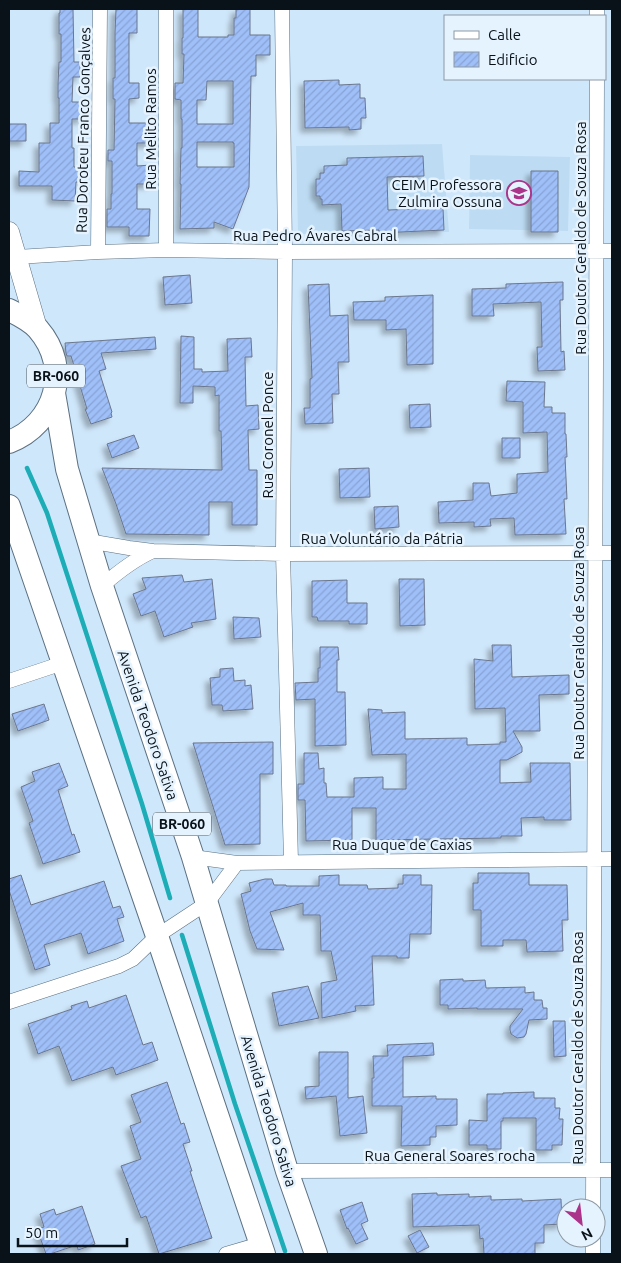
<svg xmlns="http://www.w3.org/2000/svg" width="621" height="1263" font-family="Ubuntu,sans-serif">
  <defs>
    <pattern id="building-hatch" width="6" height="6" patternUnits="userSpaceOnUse" patternTransform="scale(1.25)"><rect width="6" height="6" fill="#9fbff9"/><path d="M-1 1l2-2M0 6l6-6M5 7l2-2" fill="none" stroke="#88a3d5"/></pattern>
    <filter id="shadow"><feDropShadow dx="-4.5" dy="4.5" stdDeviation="2.5" flood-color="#0004"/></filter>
  </defs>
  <rect width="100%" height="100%" fill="#cfe7fb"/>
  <path fill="#bddcf4" d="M442 144 449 232 298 234 296 146Z
    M470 155 570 157 568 231 469 229Z"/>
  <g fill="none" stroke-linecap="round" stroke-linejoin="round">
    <path stroke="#1cadb7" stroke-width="4.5" d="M27 468 47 513 142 804 170 898
      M182 935 235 1104 285 1251"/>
  </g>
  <path fill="url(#building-hatch)" stroke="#6b778d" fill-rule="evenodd" filter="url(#shadow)" d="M60 9H73L74 62H80V77H73L72 102H83V119H72V148H74V167H81L80 182H76L75 201 52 200V186H19V171L39 172V143H50V123H59V98H58V84L59 62H61V34H59V13H60Z
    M116 9H137V33H129V83H139V98L129 99V123H151V143H137V166L151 165 150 184H137V209H150L149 236H129V227H107V209H111V194H112V161H108V150H114L115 99H113V78H115V33Z
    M183 9H198V37H228V35H234V18H236V9H250V35H270V55H256V76H251L249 187 233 229 214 222V228L180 229 181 184H180L181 148H182V119H181V100L175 99V83H183L184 54H182V38H183ZM207 81H233V124H197V100H206ZM197 142H233V143H234V167H197Z
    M339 80V85L360 84V98H365L366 118H361V129L349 130V127L305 128 304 81Z
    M9 124H26V141H9Z
    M423 156 424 176 387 177 388 210 443 208 444 230 379 233V230L342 231 341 204 322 205V199H320V196H316V179H320V173H324V166L347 165V158Z
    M531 171H558V232H531Z
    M190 275 192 303 165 305 163 277Z
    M563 282V300H560L561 352 564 351 565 370 538 371 537 347H542L541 302 493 304 494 316H472V289L506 288V284Z
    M329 284 330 316 348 315 349 362H338L339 394H332L333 423 305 424 304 408H310V379L312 378 308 285Z
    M433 295V364L407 365 406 329 386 330V320H354L353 302 385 301V297Z
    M181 336 194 337V369H202V372L228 371 227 339 251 338 252 357H245L246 406 258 405 259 429 248 430 249 470H257V525H232V502H209V535L126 534 116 504 102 468 222 470 221 431H219V395L215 396V387L193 386V403H180Z
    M155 337 156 349 101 353 106 369 99 371 112 412 111 413 112 417 91 424 85 409H87L71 356H67L66 353 65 343Z
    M507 381 545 382 544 407H552V413H565V434H566L567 457H565L567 499H564L566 534 515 535 514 518 490 519 491 526 474 527V522L439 523 438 502 473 500V483H489L491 496 517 493V474L548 472 547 432 523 433V402L506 401Z
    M430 404 431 427 410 428 409 405Z
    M134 435 139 448 112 458 107 444Z
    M502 438H520V458H502Z
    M369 468 370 497 340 498 339 469Z
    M398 506 399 527 375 529 374 507Z
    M182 575 184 582 212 579 216 619 191 623 193 627 164 637 155 611 141 616 133 594 146 589 142 578Z
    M399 579H424L425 625 400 626Z
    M347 580V603H367V624H349V621H318L317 617H312V581Z
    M233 617 259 618 261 637 234 639Z
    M492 645H511L512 677 569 675V694L539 695 540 731H513L522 747V752L507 760H500V783L531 782 530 763H570L571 820H544V817L521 818 522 836H501V838L376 840V808H352V840L306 841 305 800H298V784H304V753H318L319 769 324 768V783H326L327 797H354V778L383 777V789H406V754L372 755 368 709 382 710V713L405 712V739L467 738V745L500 744V742H506L505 708 475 709 474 659 493 661Z
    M320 647H338L339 660H337V692H345L346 745 315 746V699L296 700 295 683 318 682V668H320Z
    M233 668 234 681 245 680V686L251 685 253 709 223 711 222 705H212L210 678 220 677V669Z
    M44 704 49 720 18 731 12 714Z
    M273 742V774H260V844L225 845 193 743Z
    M59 763 68 786 58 790 72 835 74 834 80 852 43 864 29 823 33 821 21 787 35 781 32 772Z
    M478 873H529V885H567L568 920H562L563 951 527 952 526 940H503V946H481V910H473V883H478Z
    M21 875 31 905 104 881 113 908 120 906 124 917 117 919 124 941 88 954 81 933 44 945 50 965 35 970 9 890V879Z
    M339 875V885H367L368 889 398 888V884H403V875H421V885H432L431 934H410L409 958H397V956H372L374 1005 355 1006 356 1011 322 1018 321 983 337 980 331 951H321L320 915H303V903L270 912 284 950 257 949 250 931 241 894 251 891 249 883 265 879H272L274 885H286V886H319V876Z
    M463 979V981L485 980 486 988 525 987V993L534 992V1000H542L543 1008H547V1019L529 1020 526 1034 524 1037 517 1038 511 1034 510 1030V1026L523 1009H477V1008L448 1009V1005H440V980Z
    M308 986 319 1018 279 1026 272 993Z
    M126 995 143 1045 152 1042 158 1060 116 1075 113 1067 72 1081 59 1046 38 1054 28 1024 72 1009 71 1006 87 1001 89 1008Z
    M553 1021H565L566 1056 554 1057Z
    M433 1043 434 1055 403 1057V1097L436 1096V1099H457V1125L436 1126V1137H430V1145L401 1146 402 1106H372V1078H374L373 1056H388L387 1045Z
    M319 1052H348V1098L363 1096 367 1133 340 1136 336 1096 306 1099 305 1087 319 1086Z
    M167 1082 181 1124 184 1123 190 1142 183 1144 192 1171H190L200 1202 212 1238 159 1254 146 1216 141 1218 121 1166 141 1159 130 1126 141 1122 131 1095Z
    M534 1092V1098H555V1108H560L559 1119H563L562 1145H552V1150H536V1118H503V1121H501V1149H487V1145H469V1120L487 1121V1094H503V1093Z
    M437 1193V1195L469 1194V1197L491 1196V1200L522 1199V1201L561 1199 562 1224 544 1225V1243H535V1254H484L483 1238 480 1239 479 1225 413 1227 412 1194Z
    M362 1202 368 1221 361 1224 368 1239 356 1244 348 1228 347 1229 340 1210Z
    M82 1206 95 1244 78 1250 77 1245 50 1254H46L37 1229 44 1227 40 1214 54 1209 56 1215Z
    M420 1230 429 1247 417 1253 408 1236Z"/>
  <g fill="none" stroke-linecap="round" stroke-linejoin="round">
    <defs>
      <path id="street" d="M282 9 285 252 283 554 291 861
        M597 16V9
        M166 250V9
        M98 252 100 9
        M17 257 98 252 166 250 285 252 612 251
        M88 541 129 548 153 551 283 554 612 553
        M102 586C118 572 133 560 153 551
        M9 681 63 663
        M193 857 237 863 612 859
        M9 1002 119 966 133 959 157 936 207 903 237 863
        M287 1171 612 1170
        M593 1208 597 79
        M593 1238V1254
        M226 1254 260 1244"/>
      <path id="secondary" d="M9 232 37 328"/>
      <path id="primary" d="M9 310C19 315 30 320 38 329 72 368 56 424 9 442
        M54 393 67 469 102 586 193 857 287 1171 316 1254
        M9 506 157 936 264 1254"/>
    </defs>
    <use href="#street" stroke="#5b7081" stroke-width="15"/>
    <use href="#secondary" stroke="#5b7081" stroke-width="21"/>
    <use href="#primary" stroke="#5b7081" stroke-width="24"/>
    <use href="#street" stroke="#fff" stroke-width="14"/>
    <use href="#secondary" stroke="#fff" stroke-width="20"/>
    <use href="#primary" stroke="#fff" stroke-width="22"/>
  </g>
  <defs>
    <symbol id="school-ring" viewBox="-11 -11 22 22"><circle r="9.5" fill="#e5f3ff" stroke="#ab348a" stroke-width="1.5"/><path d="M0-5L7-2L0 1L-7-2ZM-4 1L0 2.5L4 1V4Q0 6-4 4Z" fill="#ab348a"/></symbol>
  </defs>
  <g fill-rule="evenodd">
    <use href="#school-ring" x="505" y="179" width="28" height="28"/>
  </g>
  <g text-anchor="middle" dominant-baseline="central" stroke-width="5" stroke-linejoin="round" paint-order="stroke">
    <g fill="#e5f3ff" stroke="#4b565d" stroke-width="1">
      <rect x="27" y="364.5" width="58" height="23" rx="4"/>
      <rect x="153" y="812.5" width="58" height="23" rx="4"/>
    </g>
    <g font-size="14" font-weight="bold" fill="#091218">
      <text x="56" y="376">BR-060</text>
      <text x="182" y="824">BR-060</text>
    </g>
    <g font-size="15" fill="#091218" stroke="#e5f3ff">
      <text transform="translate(150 129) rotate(-90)">Rua Melito Ramos</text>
      <text transform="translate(83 130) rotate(-89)">Rua Doroteu Franco Gonçalves</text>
      <text x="315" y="235">Rua Pedro Ávares Cabral</text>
      <text transform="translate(580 238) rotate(-90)">Rua Doutor Geraldo de Souza Rosa</text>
      <text transform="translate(267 435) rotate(-90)">Rua Coronel Ponce</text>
      <text x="382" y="538">Rua Voluntário da Pátria</text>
      <text transform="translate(578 643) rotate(-90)">Rua Doutor Geraldo de Souza Rosa</text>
      <text transform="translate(148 725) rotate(71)">Avenida Teodoro Sativa</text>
      <text x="402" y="844">Rua Duque de Caxias</text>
      <text transform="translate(577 1048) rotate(-90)">Rua Doutor Geraldo de Souza Rosa</text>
      <text transform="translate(269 1111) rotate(73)">Avenida Teodoro Sativa</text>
      <text x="450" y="1155">Rua General Soares rocha</text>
    </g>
    <g font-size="15" fill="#091218" stroke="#e5f3ff" text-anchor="end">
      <text x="502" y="184">CEIM Professora<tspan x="502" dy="17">Zulmira Ossuna</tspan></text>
    </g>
  </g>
  <rect width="621" height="1263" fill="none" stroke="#091218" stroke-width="20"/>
  <rect x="444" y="15" width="162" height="65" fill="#e5f3ff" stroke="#8d99a3"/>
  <rect x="454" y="31" width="25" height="8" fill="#ffffff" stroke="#8d99a3"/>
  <text x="488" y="40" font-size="15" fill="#091218">Calle</text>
  <rect x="454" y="52" width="25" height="15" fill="url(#building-hatch)" stroke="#8d99a3"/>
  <text x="488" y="65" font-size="15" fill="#091218">Edificio</text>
  <g transform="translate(581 1223) rotate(152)"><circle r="24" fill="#e5f3ff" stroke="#8d99a3"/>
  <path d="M0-4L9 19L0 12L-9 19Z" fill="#ab348a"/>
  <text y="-8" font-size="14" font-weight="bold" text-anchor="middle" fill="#091218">N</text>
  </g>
  <path d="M18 1238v8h109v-8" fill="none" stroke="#091218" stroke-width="2.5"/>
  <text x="25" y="1238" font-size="15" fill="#091218" stroke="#e5f3ff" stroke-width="4" paint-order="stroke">50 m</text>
</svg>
